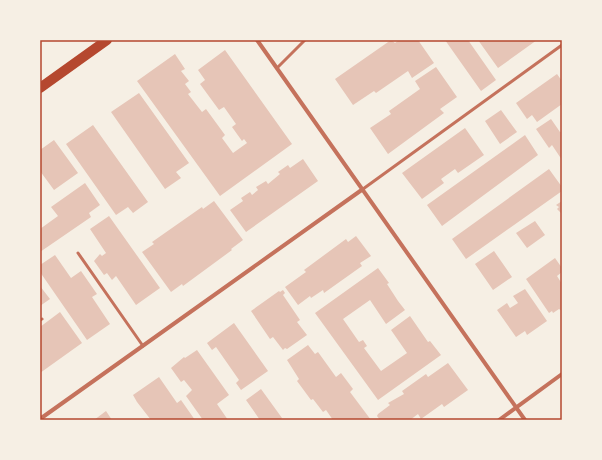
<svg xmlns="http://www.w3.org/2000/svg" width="602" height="460" font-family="Barlow,sans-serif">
  <rect width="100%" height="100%" fill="#f6efe4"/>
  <path fill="#e6c5b7" d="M391 40 395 43 399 40H418L434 63 412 78 408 71 376 93 374 91 353 105 335 79Z
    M445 40H468L496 80 481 91Z
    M478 40H537L498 68Z
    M225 50 292 144 220 196 137 81 175 54 185 69 181 71 189 81 185 84 191 92 188 94 202 112 206 109 225 135 222 138 233 153 247 143 244 139 242 141 232 127 236 124 224 107 219 110 200 84 205 80 198 70Z
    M436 67 457 97 440 109 444 113 388 154 370 128 391 114 389 111 420 89 415 81Z
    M557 74 562 81V104L537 122 532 115 527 119 516 103Z
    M139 93 189 163 176 172 181 178 165 189 111 112Z
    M501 110 517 132 500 144 485 121Z
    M551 119 560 132 562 131V160L552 145 549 148 536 129Z
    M93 125 148 202 133 213 128 207 116 215 66 144Z
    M465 128 484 155 458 173 455 169 441 179 444 183 422 199 402 173Z
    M525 135 538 155 442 226 427 205Z
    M54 140 78 173 54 190 40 171V150Z
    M303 159 318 181 246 232 230 210 243 201 241 198 250 192 252 195 258 190 256 187 266 181 268 184 280 174 278 172 288 165 290 168Z
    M549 169 562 187V191L466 259 452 239Z
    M85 183 100 205 89 213 91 217 40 252V229L58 216 51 207Z
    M214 201 243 240 231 249 232 250 183 286 182 284 171 292 142 252 154 244 152 242 202 207 203 209Z
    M562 201V214L557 209 559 207 556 205Z
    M109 216 160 288 136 305 116 276 112 280 107 273 104 275 94 261 100 254 102 256 106 253 90 229Z
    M535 221 545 235 527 248 516 233Z
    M356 236 371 256 360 263 362 266 324 293 323 290 311 298 310 296 298 305 285 287 306 272 304 270 346 239 348 242Z
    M494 251 512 277 493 290 475 264Z
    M55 255 71 278 81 271 97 294 92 297 110 324 87 340 40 272V265Z
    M555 258 562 268V272L557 276 562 284V311L559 309 553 313 552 311 549 313 526 279Z
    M378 268 389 283 387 284 398 301 405 310 386 324 370 300 343 319 359 342 363 340 367 346 364 348 381 371 407 353 391 330 410 316 428 342 430 341 441 355 378 400 315 313Z
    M40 286 50 299 40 306Z
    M525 289 547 321 527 335 525 331 516 337 497 310 507 303 510 308 518 303 513 296Z
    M283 290 285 293 283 295 300 320 297 322 307 335 287 349 285 348 283 350 273 337 270 339 251 311 279 291 280 292Z
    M60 312 82 343 40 373V327Z
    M234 323 268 371 241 390 236 383 239 380 216 347 212 350 207 343Z
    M308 345 315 354 318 352 336 377 341 373 353 389 350 392 371 420H333L326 410 323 412 313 399 311 400 297 381 299 379 287 360Z
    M197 350 229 395 217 404 228 420H203L186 396 192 390 184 380 181 382 171 368 184 357 185 358Z
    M448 363 468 390 444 407 442 404 421 419 418 414 410 420H380L377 416 378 414 390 405 388 403 404 394 402 391 426 374 428 377Z
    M159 377 177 403 181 400 195 420H151L137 402 133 395Z
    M261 389 282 418 280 420H260L246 400Z
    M106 411 112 420H94Z"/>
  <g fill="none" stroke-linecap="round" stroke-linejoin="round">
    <path stroke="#c5725c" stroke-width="3" d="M277 68 305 40
      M363 189 562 45
      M78 253 143 346
      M40 320 42 319"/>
    <path stroke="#c5725c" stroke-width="4" d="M257 40 525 420
      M40 419 363 189
      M499 420 562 374"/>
    <path stroke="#b5482f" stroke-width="10" d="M40 88 107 40"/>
  </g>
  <rect width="602" height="460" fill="none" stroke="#f6efe4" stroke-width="82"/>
  <rect x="41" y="41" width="520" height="378" fill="none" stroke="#b5482f" stroke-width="1.5"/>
</svg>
